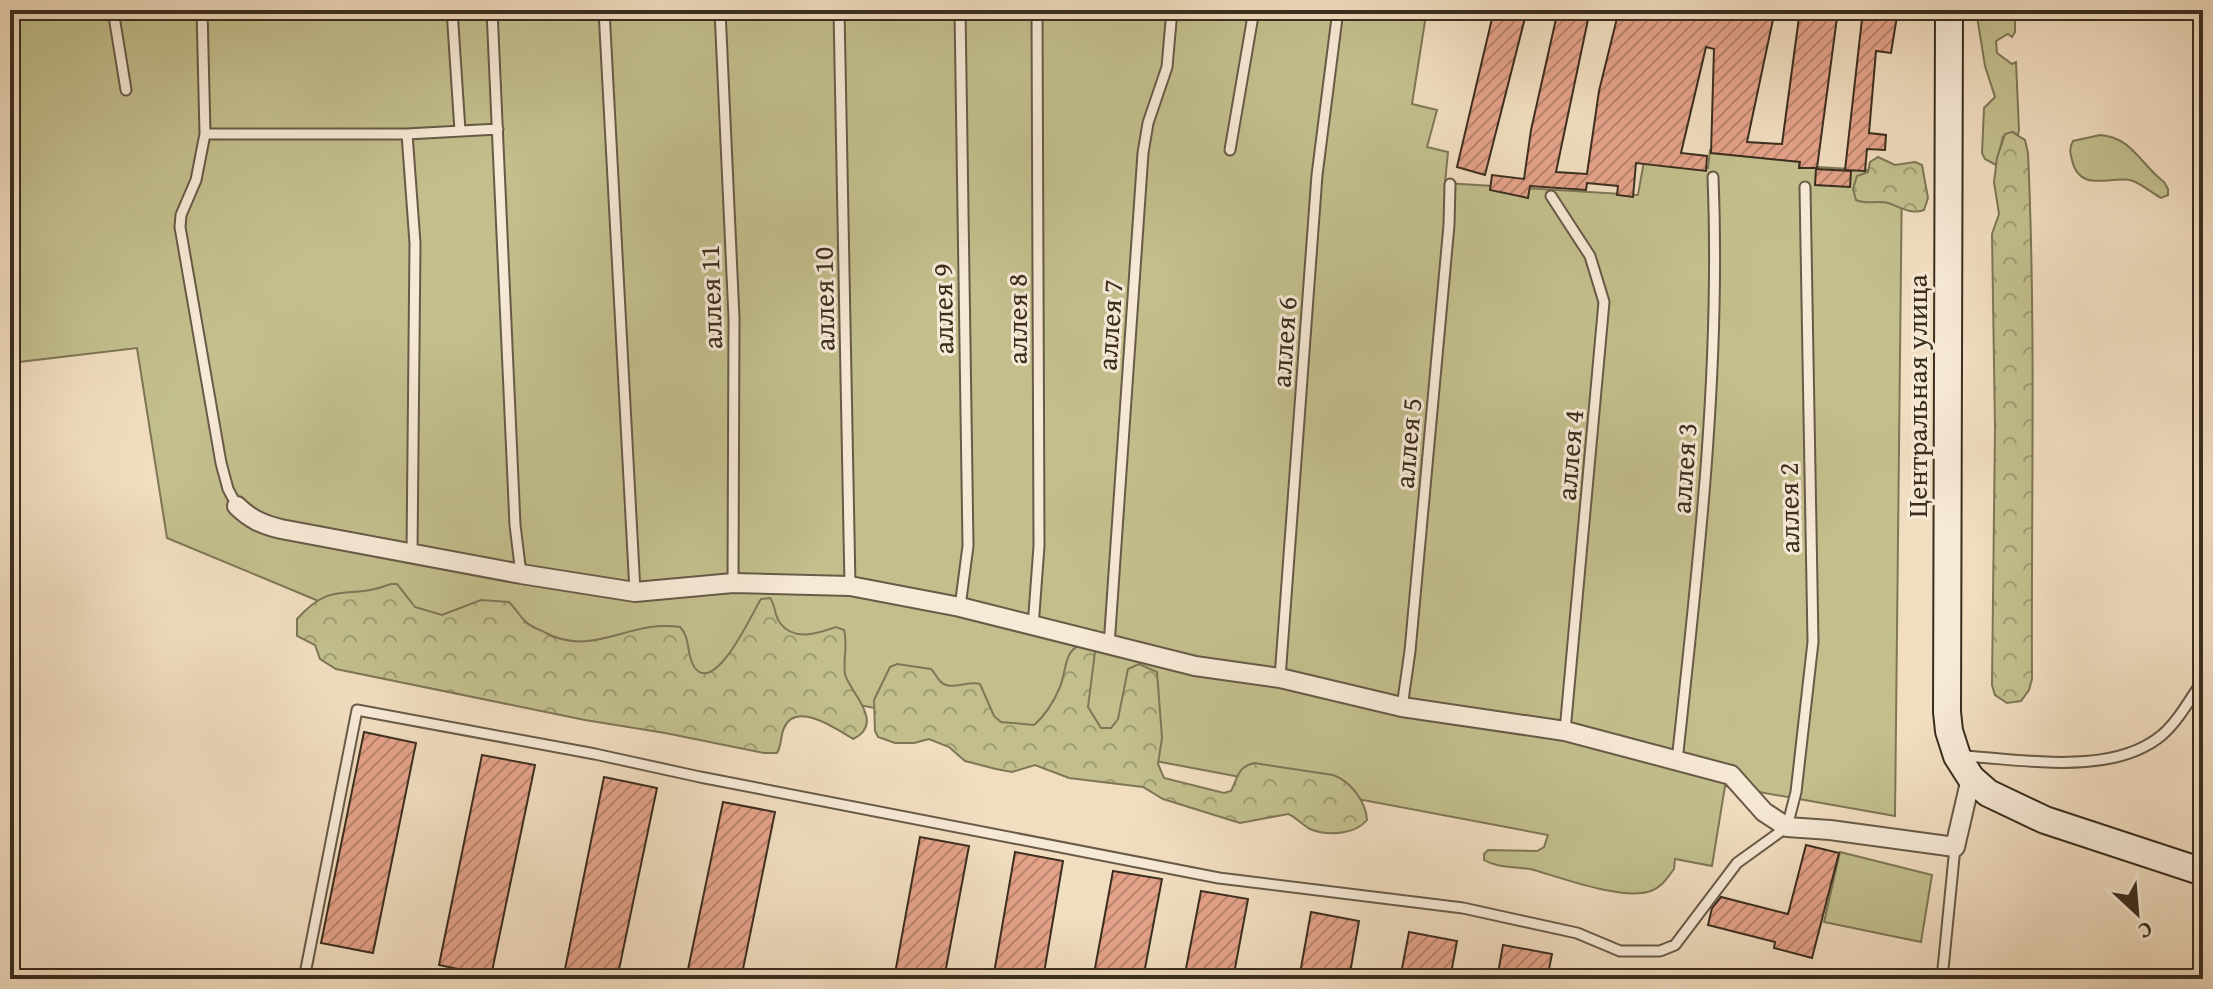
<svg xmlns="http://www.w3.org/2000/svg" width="2213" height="989" font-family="'Gentium Book Plus',serif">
  <defs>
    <pattern id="forest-crowns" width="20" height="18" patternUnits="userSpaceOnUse" patternTransform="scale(2)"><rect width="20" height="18" fill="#c2bf8d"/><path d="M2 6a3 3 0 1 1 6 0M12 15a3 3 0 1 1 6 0" fill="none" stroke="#9f9c73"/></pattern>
    <pattern id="building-hatch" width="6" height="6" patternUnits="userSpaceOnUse" patternTransform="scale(2)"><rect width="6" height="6" fill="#e4a289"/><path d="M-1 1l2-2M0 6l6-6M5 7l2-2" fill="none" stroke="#ba846f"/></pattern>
  </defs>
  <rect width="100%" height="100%" fill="#f1ddc0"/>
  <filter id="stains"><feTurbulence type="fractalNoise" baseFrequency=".0025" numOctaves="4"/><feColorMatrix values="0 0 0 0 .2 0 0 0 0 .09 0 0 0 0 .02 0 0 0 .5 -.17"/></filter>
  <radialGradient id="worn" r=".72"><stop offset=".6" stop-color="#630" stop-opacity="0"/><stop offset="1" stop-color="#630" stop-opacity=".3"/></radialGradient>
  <path fill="#c2bf8d" stroke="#7e7656" stroke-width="2" d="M10 10H1404L1426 15 1412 104 1437 110 1427 147 1448 152 1445 183 1638 195 1644 161 1708 168 1710 150 1799 159V166L1902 172 1895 816 1725 786 1712 866 1675 859 1674 869C1667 878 1662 887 1651 891 1623 901 1562 878 1534 870 1517 866 1499 869 1484 860V854L1488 850 1537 851 1544 847 1548 835 328 605 167 538 137 348 10 363Z
    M1976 10H2013L2015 12V32L2012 37 2008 34 1996 41 1997 53 2012 64 2016 62 2019 130 2018 135 2013 132 2003 137 1996 165 1985 159 1982 153 1984 108 1995 97 1985 66Z
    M2100 135C2132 137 2141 165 2164 182L2168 189V195L2161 198C2152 193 2143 185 2133 181 2114 174 2080 195 2072 160 2070 152 2069 148 2073 141Z
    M1840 852 1932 875 1921 942 1824 922Z"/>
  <path fill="url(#forest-crowns)" stroke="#7e7656" stroke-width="2" d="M2012 132 2025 140 2028 153C2036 329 2031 504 2032 679L2029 690 2021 701 2007 703 1995 695 1992 685 1995 428 1992 234 1999 214 1994 182 1997 158 2005 134Z
    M1878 157 1895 165 1915 162 1922 165 1928 198 1924 210C1911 215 1900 207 1888 203 1877 200 1867 205 1856 200L1853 189 1857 176 1868 172 1870 162Z
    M391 584H397L415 607 442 615 481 600 509 602C515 608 519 615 525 621 530 627 539 629 546 633 594 658 629 619 680 627 691 638 686 656 695 668 716 695 753 611 761 599L770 598C776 606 774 615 780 623 794 642 819 633 836 627L844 630C848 645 843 659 845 674 848 690 887 723 853 739 838 730 796 700 784 728 780 737 782 745 777 753H764L665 733 585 720 336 669 320 659 315 645 297 636V619C333 579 347 601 391 584Z
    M1078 646 1090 648 1095 652 1088 707 1101 728H1111L1118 719 1128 669 1139 664 1157 672 1162 738 1158 764 1164 778 1224 793 1231 791C1238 778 1237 767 1254 763L1333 775C1350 781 1366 801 1367 820 1355 835 1327 836 1310 829 1302 825 1296 817 1288 814L1240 823 1163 799 1143 787 1069 778 1035 765 1012 772 996 769 965 761 949 747 929 739 914 743H895L878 737 875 731 874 700 890 667 897 664 931 669C935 673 937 678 940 681 949 692 968 680 980 684L994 716 1001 722 1034 725C1046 715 1054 701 1060 687 1066 673 1064 653 1078 646Z"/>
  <path fill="url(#building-hatch)" stroke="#3b2e1f" stroke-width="2" d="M1494 10H1527L1485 175 1457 167Z
    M1558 10H1590L1556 172 1587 174 1599 91 1619 10H1775L1747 142 1782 144 1800 10H1838L1817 168H1799L1800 162 1711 153 1714 49 1706 47 1681 153 1707 156 1706 171 1636 163 1633 197 1617 195 1618 186 1587 183 1586 190 1530 186 1528 198 1490 190 1492 175 1524 179 1531 130Z
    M1863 10H1898L1891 53 1876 51 1869 133 1886 135 1885 150 1867 149 1865 171 1845 170Z
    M1816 169 1851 171 1850 187 1815 185Z
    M364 732 416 743 373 953 321 943Z
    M482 755 535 765 491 976 439 965Z
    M604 777 657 788 617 979H563Z
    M723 802 775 812 741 979H686Z
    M920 837 969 846 944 979H894Z
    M1806 845 1839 853 1812 958 1774 948 1775 942 1708 925 1712 908 1721 897 1788 914Z
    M1015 852 1063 861 1043 979H993Z
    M1113 871 1162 879 1143 979H1093Z
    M1201 891 1248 899 1233 979H1184Z
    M1311 912 1359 921 1349 979H1299Z
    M1409 932 1457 941 1450 979H1400Z
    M1503 945 1552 954 1547 979H1497Z"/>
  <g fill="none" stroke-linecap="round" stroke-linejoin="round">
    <defs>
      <path id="lane" d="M113 10 126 90
        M202 10 205 134 196 180 181 215 180 227 221 463 228 489 237 506
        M452 10 460 131
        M492 10 515 525 521 574
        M604 10 635 592
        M720 10 734 318 733 583
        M839 10 850 586
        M205 134H407L498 129
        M407 134 415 243 412 553
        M1230 150 1254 10
        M1551 196 1590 256 1604 302 1565 731
        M960 607 968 546 960 10
        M1033 627 1039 546 1037 10
        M1109 646 1143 153 1148 123 1167 67 1172 10
        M1280 678 1317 175 1338 10
        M1402 707 1410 651 1449 225 1450 184
        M1963 756C2023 759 2112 777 2162 735 2178 721 2191 698 2203 680
        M1677 761C1698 568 1721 372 1713 177
        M304 979 357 710 595 754 700 777 1219 878 1463 908 1577 933 1620 951H1660L1675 945 1737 863 1787 827 1796 792 1813 642 1805 187
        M1942 979 1955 847"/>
      <path id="street" d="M237 506C250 519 263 525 281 529L521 574 635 592 733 583 850 586 960 607 1195 666 1280 678 1402 707 1565 731 1731 775 1764 812 1787 827 1830 830 1955 847 1971 778"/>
      <path id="secondary" d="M1949 10 1947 712 1949 731 1957 756 1971 778 1988 793 2045 820 2203 872"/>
    </defs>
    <use href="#lane" stroke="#685a47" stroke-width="13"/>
    <use href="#street" stroke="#685a47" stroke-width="22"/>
    <use href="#secondary" stroke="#3b2e1f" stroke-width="30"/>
    <use href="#lane" stroke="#f6e9d6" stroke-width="9"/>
    <use href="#street" stroke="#f6e9d6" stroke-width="18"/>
    <use href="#secondary" stroke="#f6e9d6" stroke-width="26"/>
  </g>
  <g text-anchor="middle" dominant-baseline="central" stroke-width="6" stroke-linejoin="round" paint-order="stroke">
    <g font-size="28" fill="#3b2e1f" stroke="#f6e9d6">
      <text transform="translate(710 297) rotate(-92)">аллея 11</text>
      <text transform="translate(823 299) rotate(-91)">аллея 10</text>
      <text transform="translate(942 309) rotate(-91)">аллея 9</text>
      <text transform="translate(1016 319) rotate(-90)">аллея 8</text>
      <text transform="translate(1109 325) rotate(-86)">аллея 7</text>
      <text transform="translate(1283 342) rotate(-86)">аллея 6</text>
      <text transform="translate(1916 396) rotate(-90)">Центральная улица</text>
      <text transform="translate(1407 443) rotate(-85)">аллея 5</text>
      <text transform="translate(1569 455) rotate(-85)">аллея 4</text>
      <text transform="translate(1683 468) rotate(-86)">аллея 3</text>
      <text transform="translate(1788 508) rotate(-91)">аллея 2</text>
    </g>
  </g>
  <rect width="2213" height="989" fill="none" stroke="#f1ddc0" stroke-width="40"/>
  <rect x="12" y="12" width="2189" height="965" fill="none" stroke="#3b2e1f" stroke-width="4"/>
  <rect x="20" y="20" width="2173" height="949" fill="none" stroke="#3b2e1f" stroke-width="2"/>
  <g transform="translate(2137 913) rotate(154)" stroke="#f6e9d6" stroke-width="6" paint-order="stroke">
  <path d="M0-6L14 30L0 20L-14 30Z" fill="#3b2e1f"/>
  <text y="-12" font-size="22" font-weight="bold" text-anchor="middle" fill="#3b2e1f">С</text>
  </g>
  <rect width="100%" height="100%" filter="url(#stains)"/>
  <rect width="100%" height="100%" fill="url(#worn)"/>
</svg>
